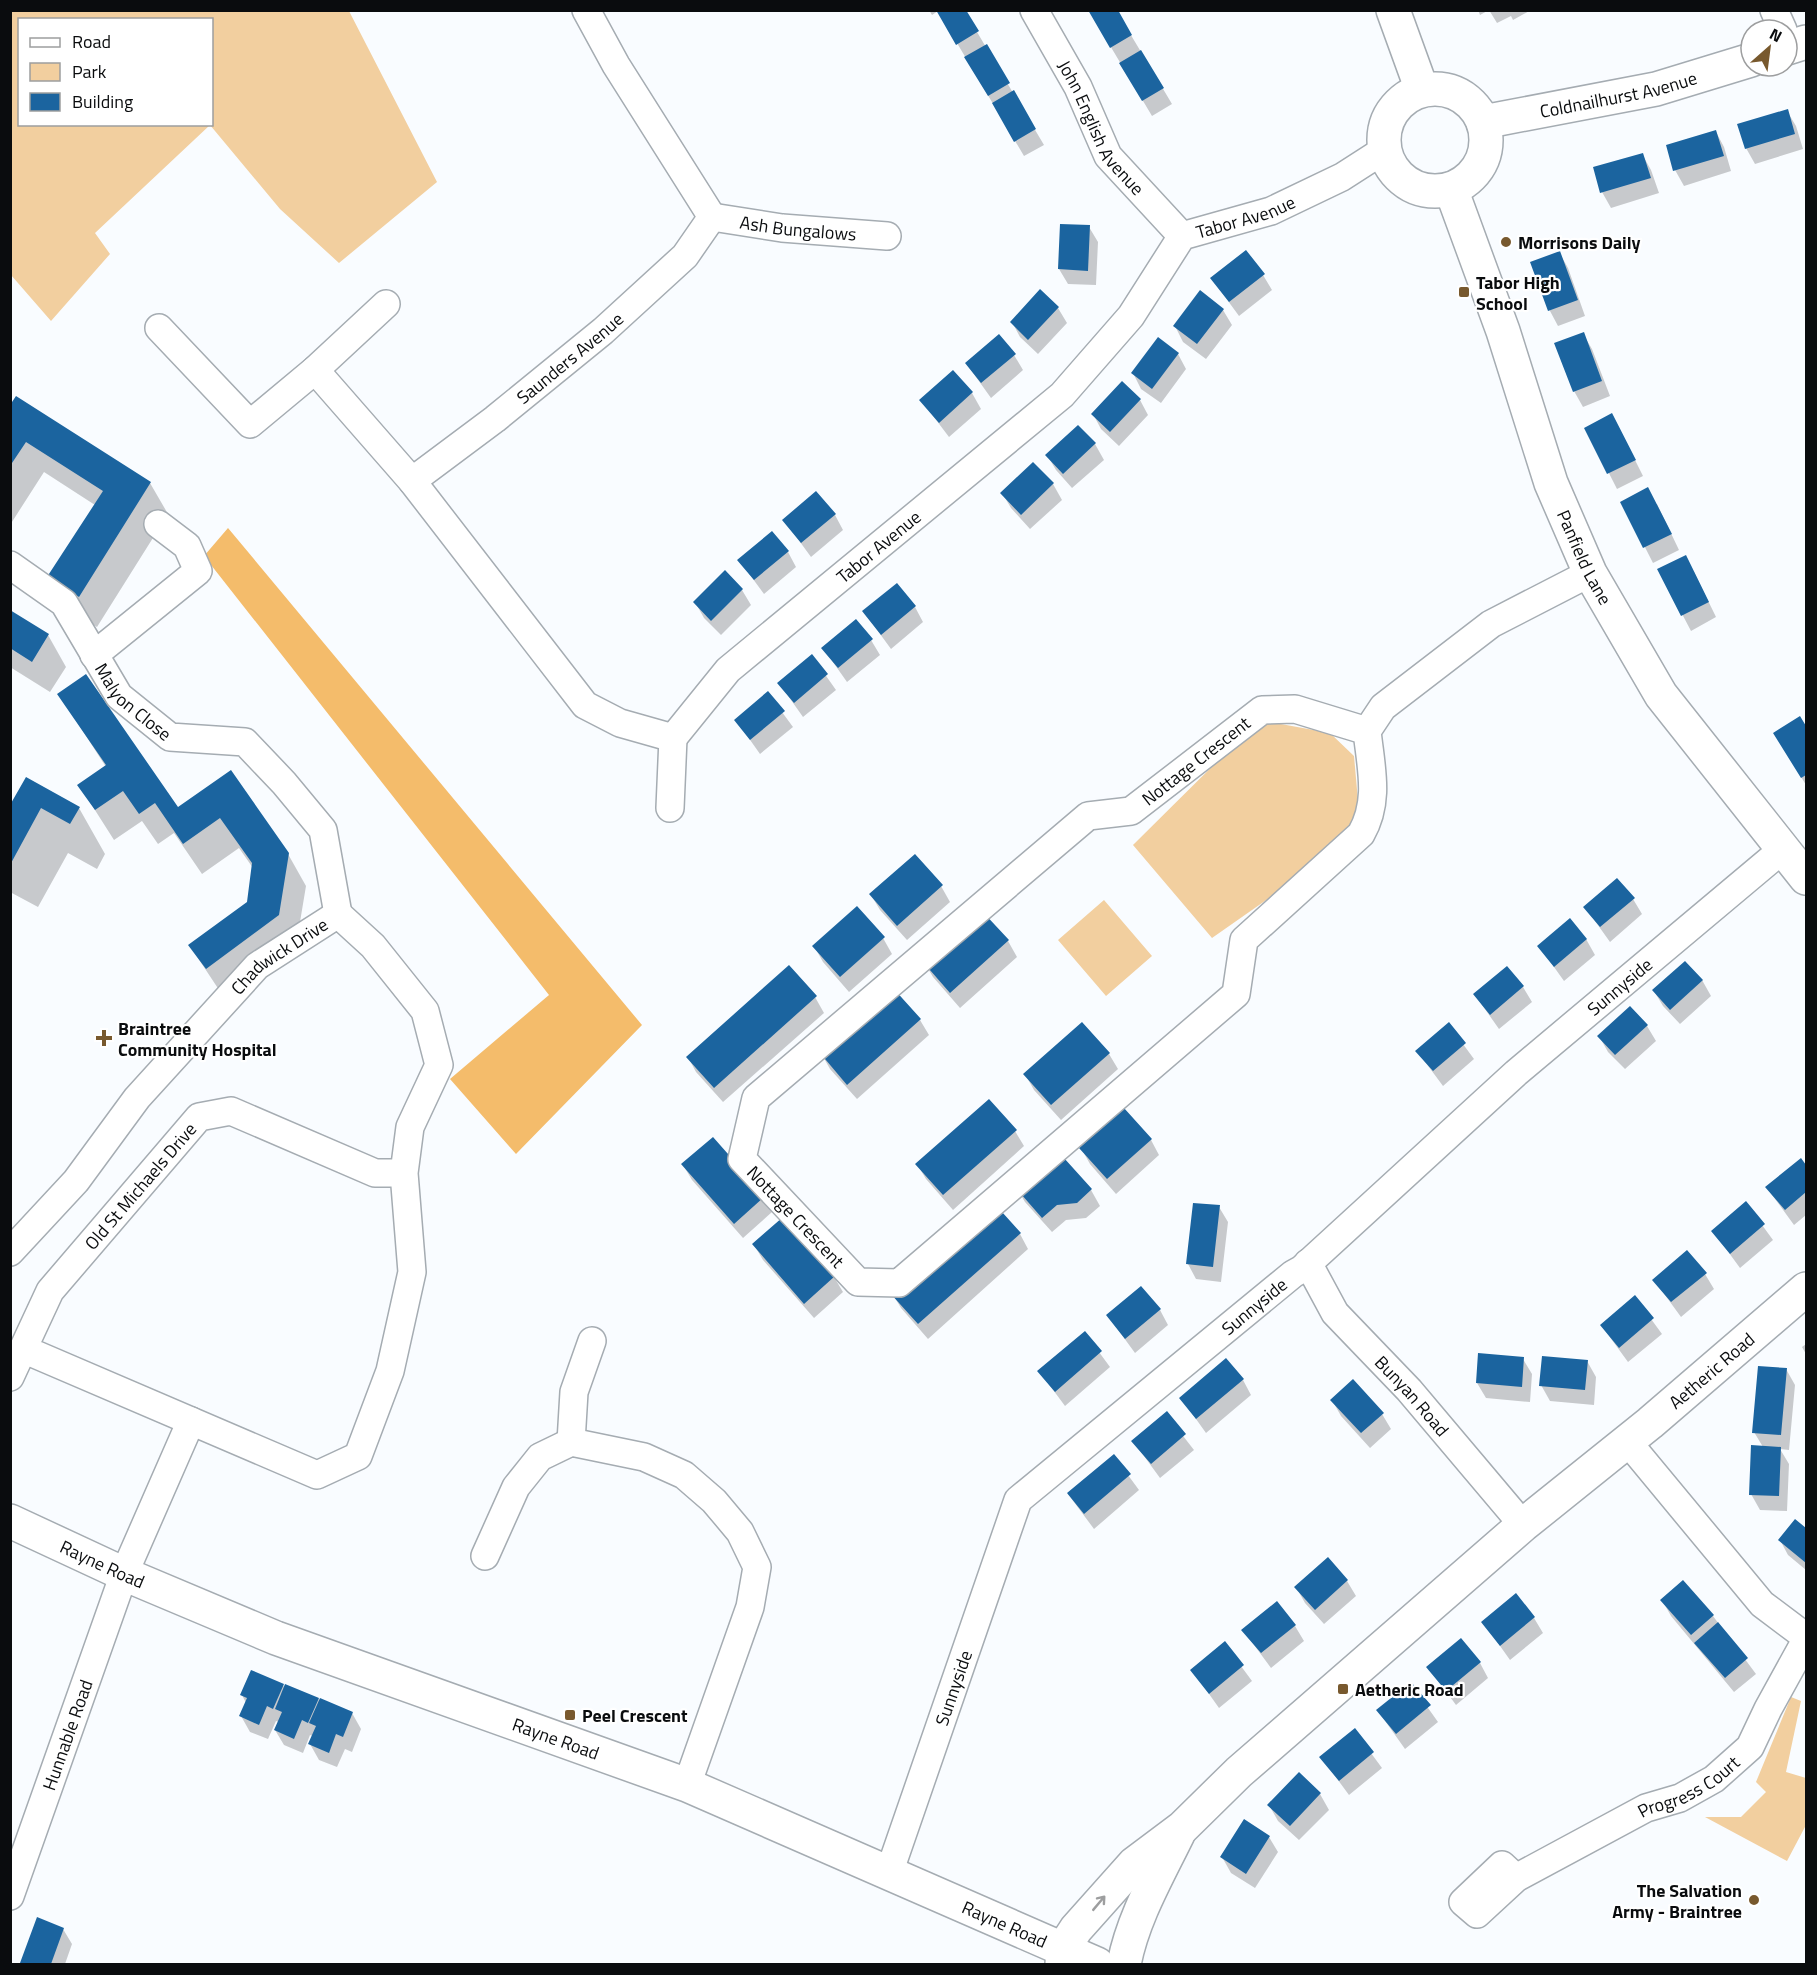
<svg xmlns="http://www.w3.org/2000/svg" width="1817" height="1975" font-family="'Titillium Web',sans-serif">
  <rect width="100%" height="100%" fill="#f9fcff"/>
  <path fill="#f2cf9f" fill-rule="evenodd" d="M10 11H349L437 182 339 263 280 209 210 125 95 233 110 254 51 321 11 275ZM20 20H212V124H20Z
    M1259 720 1330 733 1354 756 1361 834 1212 938 1133 845Z
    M1104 900 1152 956 1106 996 1058 940Z
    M1791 1697 1801 1701 1786 1772 1806 1778V1825L1787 1861 1705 1817H1741L1766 1792 1756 1782Z"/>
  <path fill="#f4bc6b" d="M228 528 642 1025 516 1154 450 1079 549 995 204 556Z"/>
  <path fill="#0003" d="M929 10H964L1044 145 1024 156 938 11 932 15Z
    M1116 10 1172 104 1152 116 1090 12Z
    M1478 10H1489L1480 15Z
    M1489 10H1531L1513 20 1511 16 1497 23Z
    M1787 111 1796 126 1803 149 1755 164 1746 148Z
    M1716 132 1724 147 1731 171 1684 186 1675 170Z
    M1642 154 1651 170 1659 193 1611 208 1602 192Z
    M1089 227 1098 242 1096 285 1068 284 1059 269Z
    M1559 252 1568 268 1585 316 1558 326 1550 311 1532 263Z
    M1263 275 1272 290 1239 316 1212 279Z
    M1041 291 1058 308 1067 323 1038 354 1020 337 1012 322Z
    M1223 310 1232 325 1206 359 1183 342 1175 326Z
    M1583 334 1592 349 1610 396 1583 407 1574 391Z
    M1178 354 1186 369 1161 403 1141 389 1133 373Z
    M1014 355 1023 370 991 398 966 363Z
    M953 372 972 393 981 409 949 437 921 400Z
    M17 398 150 483 168 514 97 627 67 608 95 505 44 472 10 525V408Z
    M1140 400 1148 415 1119 446 1101 429 1093 414Z
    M1078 427 1095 444 1104 460 1072 488 1056 470 1047 455Z
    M1586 428 1620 430 1643 476 1617 489Z
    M1033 464 1053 484 1062 500 1030 529 1011 508 1002 493Z
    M1622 502 1657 504 1679 550 1653 563Z
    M835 515 843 530 811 557 784 520Z
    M788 552 796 567 764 594 739 560Z
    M1659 570 1694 572 1716 617 1691 631Z
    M742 590 751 605 721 635 704 618 695 602Z
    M915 607 923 622 891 649 864 612Z
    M10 612 48 635 66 667 50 692 10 667Z
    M871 640 880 655 847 682 823 648Z
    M812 656 836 690 803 717 779 683Z
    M768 693 793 727 760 754 736 720Z
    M59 694 178 809 231 772 288 854 306 886 296 946 225 999 190 946 249 903 253 868 239 848 202 874 174 833 158 844 142 821 114 840 79 785 106 767Z
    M1800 718 1806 729V785L1784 749Z
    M27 779 79 808 105 854 97 869 68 853 38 907 10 892V808Z
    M941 886 950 902 907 940 880 910 871 895Z
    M1633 899 1642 914 1610 942 1585 907Z
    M981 912 1008 941 1017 957 960 1008 933 977 924 962Z
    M883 938 892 954 849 992 823 962 814 946Z
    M1586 939 1595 955 1564 981 1539 946Z
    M1702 980 1711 996 1680 1024 1663 1006 1654 991Z
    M1523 987 1532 1002 1499 1029 1475 995Z
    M815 997 824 1013 723 1102 696 1072 688 1057Z
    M1630 1008 1647 1026 1656 1041 1625 1069 1608 1052 1599 1036Z
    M920 1020 929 1035 857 1099 830 1069 821 1053Z
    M1449 1025 1474 1059 1443 1086 1417 1051Z
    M1109 1054 1118 1069 1061 1120 1034 1090 1025 1074Z
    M1015 1131 1024 1146 953 1210 926 1179 917 1164Z
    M1151 1140 1159 1155 1116 1194 1090 1164 1081 1148Z
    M1800 1160 1806 1167V1215L1794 1225 1767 1188Z
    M1064 1161 1091 1190 1100 1206 1086 1218 1066 1220 1052 1232 1025 1202 1016 1187Z
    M683 1165 764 1197 772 1212 743 1238 692 1180Z
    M1746 1203 1773 1240 1740 1268 1713 1231Z
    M1219 1207 1228 1222 1221 1282 1196 1279 1188 1264Z
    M783 1219 834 1277 843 1292 814 1318 763 1260 754 1245Z
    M1020 1234 1028 1249 928 1339 901 1308 892 1293Z
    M1705 1274 1714 1289 1681 1317 1654 1280Z
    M1635 1297 1662 1334 1628 1362 1601 1325Z
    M1160 1310 1168 1325 1135 1353 1108 1316Z
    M1085 1333 1110 1367 1065 1406 1039 1371Z
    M1806 1344V1354L1802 1347Z
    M1523 1359 1532 1374 1530 1402 1486 1398 1477 1383Z
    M1587 1361 1596 1377 1594 1405 1550 1401 1541 1385Z
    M1786 1369 1795 1385 1789 1450 1780 1449 1789 1464 1787 1511 1760 1510 1751 1494 1763 1447 1754 1432Z
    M1243 1380 1251 1395 1206 1433 1181 1398Z
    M1332 1400 1382 1414 1391 1429 1370 1448 1341 1416Z
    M1166 1414 1194 1450 1160 1478 1133 1441Z
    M1114 1456 1139 1490 1094 1529 1068 1494Z
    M1795 1521 1806 1530V1570L1788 1555 1780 1540Z
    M1347 1581 1356 1596 1324 1624 1305 1603 1296 1587Z
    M1662 1600 1713 1616 1756 1674 1734 1692 1671 1616Z
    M1534 1618 1543 1633 1510 1660 1483 1622Z
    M1295 1626 1304 1641 1271 1668 1243 1630Z
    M1224 1643 1252 1681 1219 1708 1192 1670Z
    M1480 1663 1488 1678 1456 1705 1428 1667Z
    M1411 1684 1438 1722 1405 1749 1378 1711Z
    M283 1685 285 1689 286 1686 352 1713 361 1729 352 1752 345 1749 337 1767 319 1760 310 1744 313 1736 310 1735 303 1753 284 1745 275 1730 279 1722 276 1721 268 1739 250 1732 241 1716 246 1703 242 1695Z
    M1354 1730 1382 1768 1349 1795 1321 1757Z
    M1320 1794 1329 1810 1299 1840 1278 1821 1269 1805Z
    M1269 1837 1278 1852 1255 1888 1231 1873 1222 1857Z
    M63 1929 72 1944 65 1964H23L21 1963Z"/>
  <path fill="#1b649f" d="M936 10H966L979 31 956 45Z
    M1088 10H1118L1132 35 1110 48Z
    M987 44 1010 83 988 96 964 57Z
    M1141 50 1164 88 1142 101 1119 63Z
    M1014 90 1036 129 1014 142 992 103Z
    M1788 109 1795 134 1745 149 1737 124Z
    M1716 130 1724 156 1673 171 1666 145Z
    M1643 153 1651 178 1600 193 1593 167Z
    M1060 224 1090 225 1088 271 1058 269Z
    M1246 250 1265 274 1229 302 1210 278Z
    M1560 251 1578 300 1548 311 1530 262Z
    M1040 289 1059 307 1028 340 1010 322Z
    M1200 290 1224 309 1197 344 1173 326Z
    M1584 332 1602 381 1573 392 1554 343Z
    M999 334 1016 354 981 383 965 363Z
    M1158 337 1179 353 1152 389 1131 373Z
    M953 370 973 392 939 423 919 400Z
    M1122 381 1141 399 1110 432 1091 414Z
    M16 396 151 482 79 597 47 577 103 491 26 442 10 466V405Z
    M1612 413 1636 460 1607 474 1584 428Z
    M1078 425 1096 443 1063 474 1045 455Z
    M1033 462 1054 483 1021 515 1000 493Z
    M1648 487 1672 534 1643 548 1620 502Z
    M816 491 836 514 801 543 782 520Z
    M772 531 789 551 754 580 737 560Z
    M1686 555 1709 602 1681 616 1657 569Z
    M725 570 743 589 711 621 693 602Z
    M897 583 916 606 881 635 862 611Z
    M10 610 49 634 32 662 10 648Z
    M856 619 873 639 838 668 821 648Z
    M812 654 828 674 794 703 777 683Z
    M86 674 178 807 231 770 289 853 279 915 206 969 188 945 247 902 252 863 220 818 183 844 155 803 139 814 123 791 95 810 77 785 106 765 57 694Z
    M768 691 785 711 750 740 734 720Z
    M1800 716 1806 726V775L1801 778 1773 733Z
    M26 777 80 807 70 824 41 808 10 865V805Z
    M915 854 943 885 897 926 869 894Z
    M1617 878 1635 898 1600 927 1583 907Z
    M857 906 885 937 840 977 812 946Z
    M981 910 1009 940 950 993 923 962Z
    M1570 918 1587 939 1554 967 1537 946Z
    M1685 961 1703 980 1670 1010 1652 990Z
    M789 965 817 996 714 1088 686 1057Z
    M1507 966 1524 986 1490 1015 1473 994Z
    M893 988 921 1019 847 1085 820 1053Z
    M1630 1006 1648 1025 1615 1055 1597 1036Z
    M1082 1022 1110 1053 1051 1105 1023 1074Z
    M1449 1022 1466 1043 1433 1071 1415 1051Z
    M989 1099 1017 1130 943 1195 915 1164Z
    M1124 1108 1152 1139 1107 1179 1079 1148Z
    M713 1137 765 1196 734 1224 681 1164Z
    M1064 1158 1092 1189 1077 1203 1057 1205 1042 1218 1015 1187Z
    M1801 1158 1806 1165V1192L1785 1210 1765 1187Z
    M1746 1201 1765 1224 1730 1254 1711 1231Z
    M993 1202 1021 1233 918 1324 890 1293Z
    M1193 1203 1220 1205 1213 1267 1186 1264Z
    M783 1217 835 1276 804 1304 752 1244Z
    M1687 1250 1707 1273 1671 1302 1652 1280Z
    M1141 1286 1161 1309 1125 1339 1106 1315Z
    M1635 1295 1654 1318 1619 1348 1600 1325Z
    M1085 1331 1102 1351 1055 1392 1037 1371Z
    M1478 1353 1524 1357 1522 1387 1476 1383Z
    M1542 1356 1588 1360 1585 1390 1539 1386Z
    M1226 1358 1244 1379 1196 1419 1179 1398Z
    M1758 1366 1787 1368 1781 1435 1752 1433Z
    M1353 1379 1384 1413 1361 1433 1330 1400Z
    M1167 1411 1186 1434 1151 1464 1131 1441Z
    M1751 1445 1781 1447 1779 1496 1749 1495Z
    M1114 1454 1131 1474 1084 1514 1067 1493Z
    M1795 1519 1806 1528V1563L1778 1540Z
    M1328 1557 1348 1580 1315 1610 1294 1587Z
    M1683 1580 1714 1615 1691 1635 1660 1600Z
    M1516 1593 1535 1617 1500 1646 1481 1622Z
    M1277 1601 1296 1625 1261 1653 1241 1630Z
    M1718 1622 1748 1658 1725 1678 1694 1643Z
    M1461 1638 1481 1662 1446 1691 1426 1667Z
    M1225 1641 1244 1665 1209 1694 1190 1670Z
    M251 1670 284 1684 273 1709 267 1706 259 1725 239 1716 247 1698 240 1695Z
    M1411 1682 1431 1705 1396 1734 1376 1710Z
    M285 1684 319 1698 308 1723 302 1720 294 1739 274 1730 282 1712 275 1709Z
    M320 1698 353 1712 343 1737 336 1734 329 1753 308 1744 316 1726 309 1723Z
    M1355 1728 1374 1752 1339 1781 1319 1757Z
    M1299 1772 1321 1793 1290 1826 1267 1805Z
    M1244 1819 1270 1836 1246 1874 1220 1857Z
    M37 1917 64 1928 51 1964 20 1963Z"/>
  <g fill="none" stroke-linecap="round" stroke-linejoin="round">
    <defs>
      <g id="street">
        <path id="s1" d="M1034 10 1078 87 1108 156 1182 236"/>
        <path d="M1774 10 1783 30"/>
        <path id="s2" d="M712 217 782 228 887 236"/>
        <path d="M159 328 250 424 315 370 386 304"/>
        <path id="s3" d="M315 370 412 481 585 705 620 723 673 738 728 670 1062 395 1131 316 1182 236 1271 211 1342 177 1384 150"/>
        <path id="s4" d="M412 481 495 419 603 331 685 256 712 217 616 65 586 10"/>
        <path id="s5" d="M10 565 64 603 119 696 170 737 245 742 284 783 323 830 338 914"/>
        <path d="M94 655 198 571 187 546 158 524"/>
        <path id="s6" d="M1367 731 1295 709 1262 710 1131 811 1088 816 756 1098 742 1159 858 1282 899 1283 1236 994 1244 940 1361 834C1380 801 1371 768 1367 731L1383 707 1491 624 1590 573"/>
        <path d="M670 808 673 738"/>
        <path id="s7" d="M10 1252 76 1181 137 1098 257 966 338 914 373 946 425 1011 439 1065 410 1127 404 1173 412 1272 390 1371 358 1456 317 1475 23 1349 50 1291 199 1117 231 1111 375 1173H404"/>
        <path id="s8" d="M1308 1263 1335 1313 1409 1390 1523 1525"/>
        <path d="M10 1377 23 1349"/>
        <path d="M1627 1441 1762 1604 1806 1637"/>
        <path d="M571 1442 574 1392 592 1341"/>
        <path d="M485 1556 516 1487 540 1457 571 1442 644 1457 684 1475 714 1501 740 1532 757 1567 750 1607 687 1785"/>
        <path id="s9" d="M889 1873 1018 1500 1293 1274 1302 1269 1516 1073 1783 849"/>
        <path id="s10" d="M1516 1878 1502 1865 1463 1902 1477 1914 1516 1878 1646 1808 1680 1798 1714 1779 1750 1747 1768 1709 1806 1640"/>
        <path id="s11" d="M10 1896 124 1574 191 1421"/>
      </g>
      <g id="secondary">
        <path d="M1393 10 1422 90"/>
        <path d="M1787 48 1806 42"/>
        <circle cx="1435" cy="140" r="51"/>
        <path id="s12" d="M1483 122 1656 89 1751 60"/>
        <path id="s13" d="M1451 189 1503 331 1551 483 1590 573 1661 695 1806 878"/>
        <path id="s14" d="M10 1521 124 1574 276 1638 687 1785 1097 1964"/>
        <path id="s15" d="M1062 1964 1063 1949 1076 1929 1134 1864 1182 1828 1239 1772 1523 1525 1650 1423 1806 1289"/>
        <path d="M1124 1964C1133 1918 1157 1877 1178 1834"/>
      </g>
    </defs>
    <use href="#street" stroke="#a5acb2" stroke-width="30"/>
    <use href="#secondary" stroke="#a5acb2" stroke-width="36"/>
    <use href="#street" stroke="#fff" stroke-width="27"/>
    <use href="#secondary" stroke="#fff" stroke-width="33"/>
  </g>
  <defs><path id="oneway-shaft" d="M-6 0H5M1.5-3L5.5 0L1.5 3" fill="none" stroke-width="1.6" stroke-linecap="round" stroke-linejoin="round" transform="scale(1.5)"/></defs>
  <use stroke="#9d9e9f" href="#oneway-shaft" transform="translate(1099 1903) rotate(-50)"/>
  <g fill="#78592e" stroke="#fff" stroke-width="2">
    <circle cx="1506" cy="242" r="6"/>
    <rect x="1458" y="286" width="12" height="12" rx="3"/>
    <path d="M101 1029h6v6h6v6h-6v6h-6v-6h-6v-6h6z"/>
    <rect x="1337" y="1683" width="12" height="12" rx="3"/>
    <rect x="564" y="1709" width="12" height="12" rx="3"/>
    <circle cx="1754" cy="1900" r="6"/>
  </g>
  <g text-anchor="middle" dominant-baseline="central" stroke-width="4.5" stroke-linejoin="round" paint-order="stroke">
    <g font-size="18" fill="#0a0c0e" stroke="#fff">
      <text stroke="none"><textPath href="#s12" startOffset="138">Coldnailhurst Avenue</textPath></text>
      <text stroke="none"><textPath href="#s1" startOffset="136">John English Avenue</textPath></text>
      <text stroke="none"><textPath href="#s3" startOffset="1311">Tabor Avenue</textPath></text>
      <text stroke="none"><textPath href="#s2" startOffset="87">Ash Bungalows</textPath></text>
      <text stroke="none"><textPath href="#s4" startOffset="200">Saunders Avenue</textPath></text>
      <text stroke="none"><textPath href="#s3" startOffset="807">Tabor Avenue</textPath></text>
      <text stroke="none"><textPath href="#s13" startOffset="392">Panfield Lane</textPath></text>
      <text stroke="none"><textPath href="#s5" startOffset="188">Malyon Close</textPath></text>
      <text transform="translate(1196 761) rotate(-38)">Nottage Crescent</text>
      <text stroke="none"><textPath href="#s7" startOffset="402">Chadwick Drive</textPath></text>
      <text stroke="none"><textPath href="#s9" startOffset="1186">Sunnyside</textPath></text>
      <text stroke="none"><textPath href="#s7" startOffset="1635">Old St Michaels Drive</textPath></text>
      <text stroke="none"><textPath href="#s6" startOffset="894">Nottage Crescent</textPath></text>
      <text stroke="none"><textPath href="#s9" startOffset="700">Sunnyside</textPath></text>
      <text stroke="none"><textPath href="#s15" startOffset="886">Aetheric Road</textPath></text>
      <text stroke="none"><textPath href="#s8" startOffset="170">Bunyan Road</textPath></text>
      <text stroke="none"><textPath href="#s14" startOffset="102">Rayne Road</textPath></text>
      <text stroke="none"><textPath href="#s9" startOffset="196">Sunnyside</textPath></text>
      <text stroke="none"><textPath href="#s11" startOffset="171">Hunnable Road</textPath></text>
      <text stroke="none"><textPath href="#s14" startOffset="588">Rayne Road</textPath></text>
      <text stroke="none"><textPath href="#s10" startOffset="340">Progress Court</textPath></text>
      <text stroke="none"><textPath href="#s14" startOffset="1074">Rayne Road</textPath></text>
    </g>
    <g font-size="18" font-weight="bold" fill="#0a0c0e" stroke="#fff" text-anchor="start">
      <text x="1518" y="242">Morrisons Daily</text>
      <text x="1476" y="282">Tabor High<tspan x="1476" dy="21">School</tspan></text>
      <text x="118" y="1028">Braintree<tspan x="118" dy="21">Community Hospital</tspan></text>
      <text x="1355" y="1689">Aetheric Road</text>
      <text x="582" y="1715">Peel Crescent</text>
      <text x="1742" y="1890" text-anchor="end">The Salvation<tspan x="1742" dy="21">Army - Braintree</tspan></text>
    </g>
  </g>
  <rect width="1817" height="1975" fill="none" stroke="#0a0c0e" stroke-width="24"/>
  <rect x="18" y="18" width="195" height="108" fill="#ffffff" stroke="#9d9e9f" stroke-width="1.5"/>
  <rect x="30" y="38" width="30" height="9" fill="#ffffff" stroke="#9d9e9f" stroke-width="1.5"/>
  <text x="72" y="48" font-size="18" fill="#0a0c0e">Road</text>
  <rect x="30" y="63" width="30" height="18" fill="#f2cf9f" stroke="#9d9e9f" stroke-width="1.5"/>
  <text x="72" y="78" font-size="18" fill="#0a0c0e">Park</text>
  <rect x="30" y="93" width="30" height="18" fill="#1b649f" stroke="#9d9e9f" stroke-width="1.5"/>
  <text x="72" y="108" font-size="18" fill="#0a0c0e">Building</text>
  <g transform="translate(1769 48) rotate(28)"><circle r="28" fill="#ffffff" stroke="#9d9e9f" stroke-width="1.5"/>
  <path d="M0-4.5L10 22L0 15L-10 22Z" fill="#78592e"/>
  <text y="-9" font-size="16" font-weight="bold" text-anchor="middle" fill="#0a0c0e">N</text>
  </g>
</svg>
